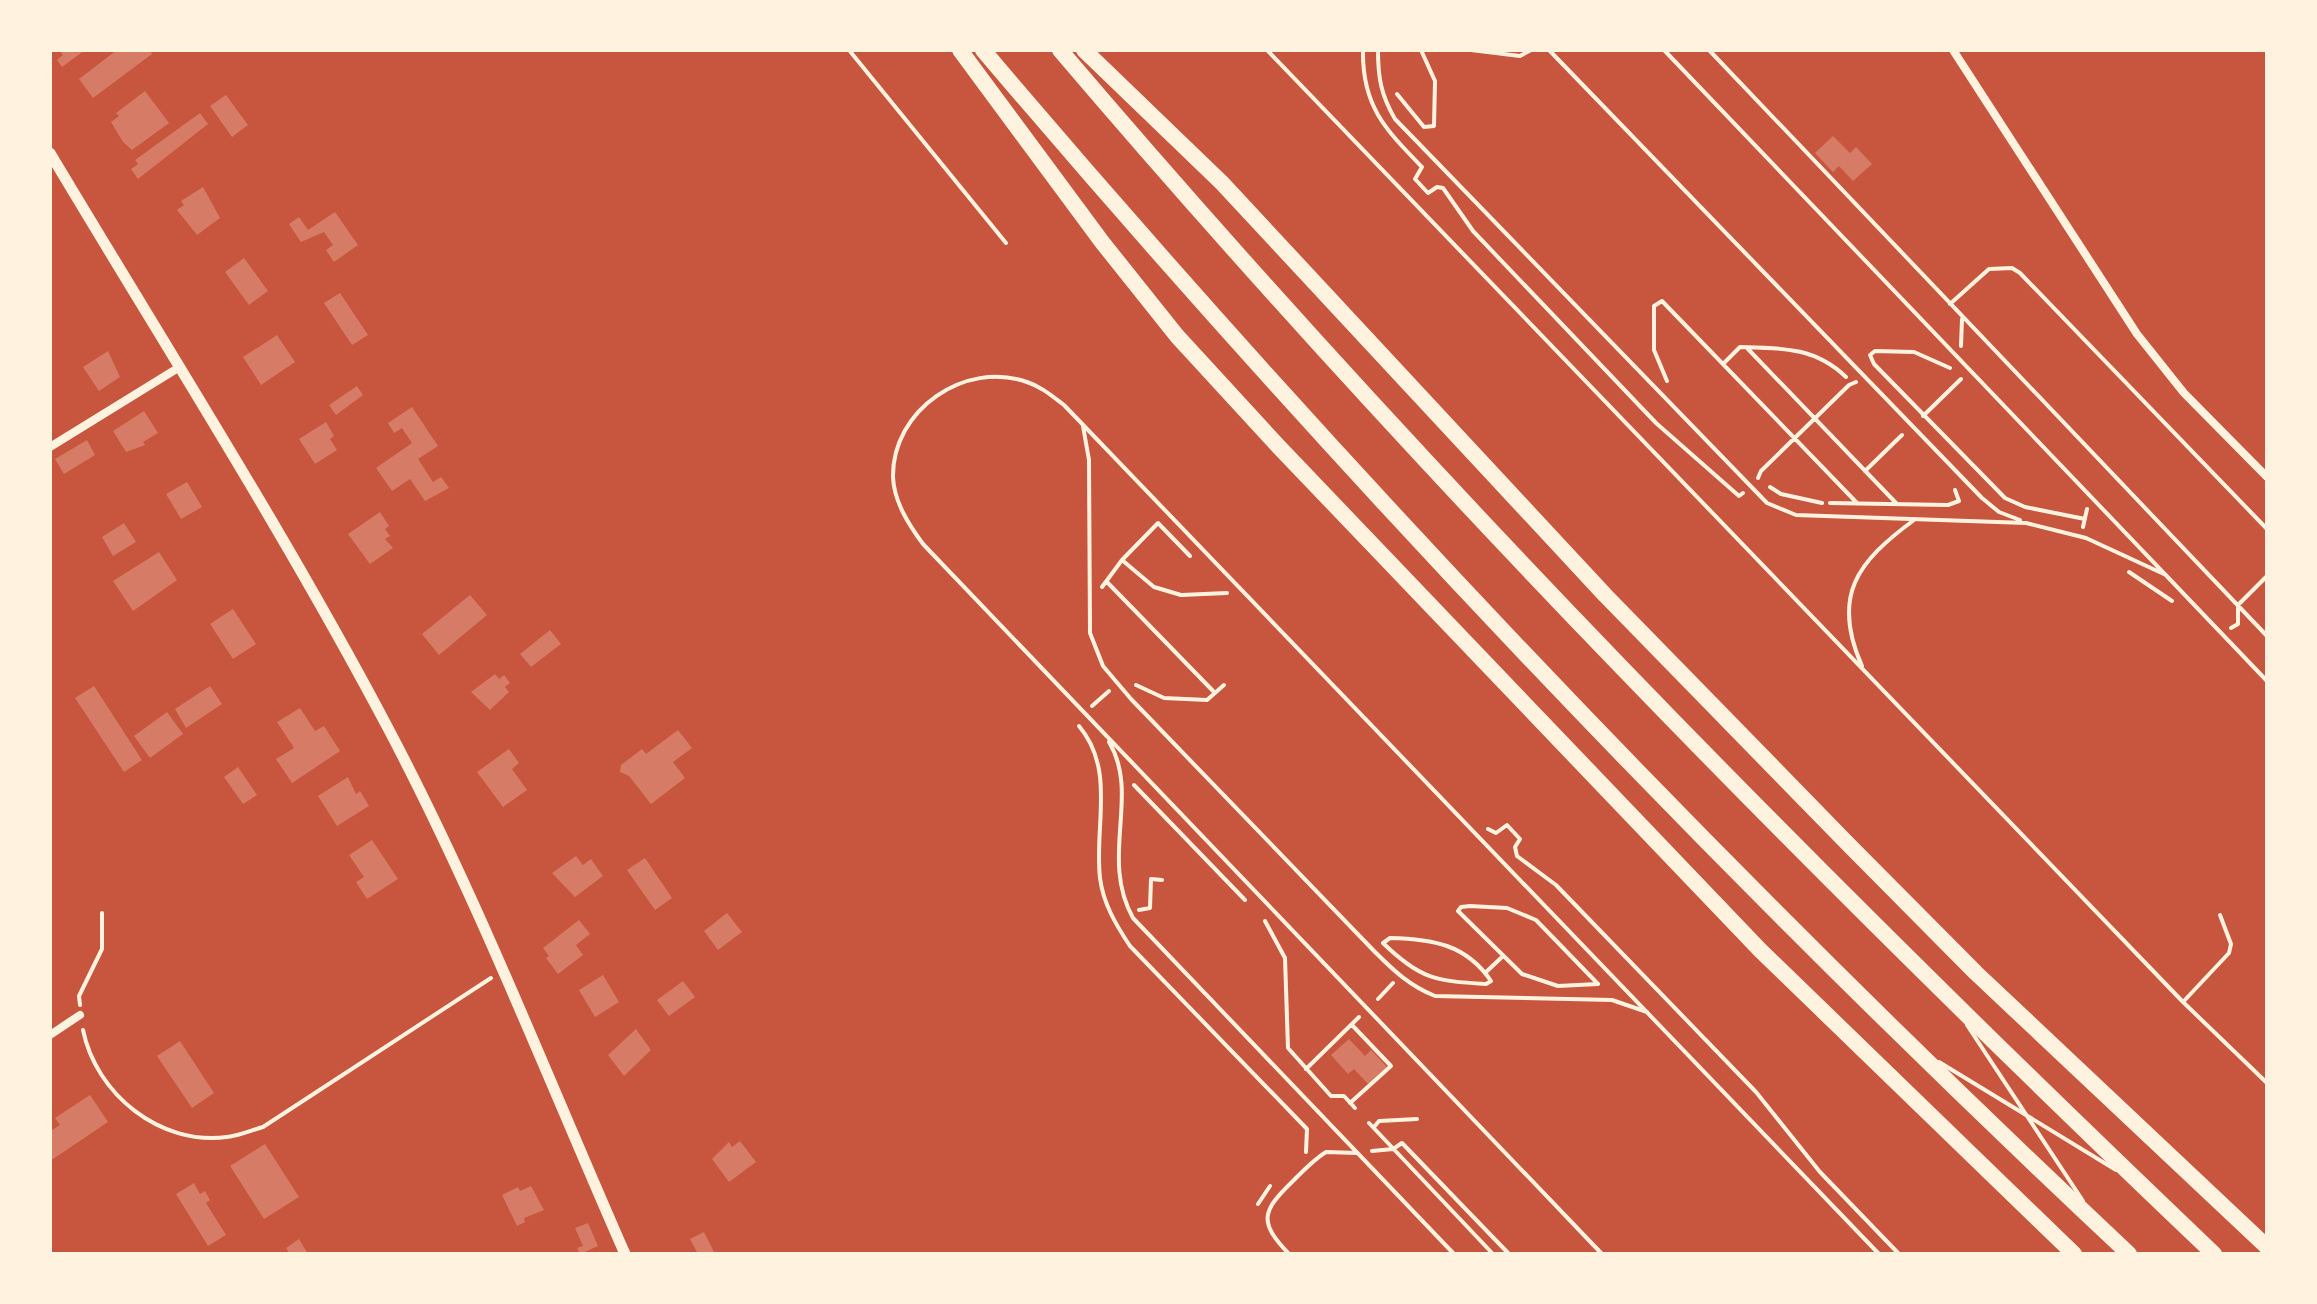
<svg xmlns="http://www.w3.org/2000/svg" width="2317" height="1304" font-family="'Sofia Sans Condensed',sans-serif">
  <rect width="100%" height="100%" fill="#c8553d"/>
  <path fill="#d67c66" d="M59 50H85L62 67 57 60 63 55Z
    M117 50H150L152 54 93 98 79 79Z
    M145 91 169 123 132 150 123 142 111 122 119 116 116 113Z
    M226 95 248 125 232 137 210 106Z
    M200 113 208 124 138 179 131 169 138 164 135 160Z
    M1833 136 1850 153 1856 147 1872 164 1853 181 1839 166 1833 172 1815 153Z
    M203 187 220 218 197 235 177 210 184 205 181 201Z
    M335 212 358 245 334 262 326 250 333 245 324 232 301 242 289 224 299 217 308 230Z
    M244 258 268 291 249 305 225 272Z
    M340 293 368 335 352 345 324 303Z
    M277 335 295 362 261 385 243 357Z
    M108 351 120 377 99 391 83 367Z
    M357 386 363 395 336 415 329 405Z
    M412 407 438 446 418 459 433 482 441 477 449 488 425 501 410 479 392 491 376 468 412 443 402 428 394 433 388 423Z
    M144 411 158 433 143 442 145 445 126 452 113 431Z
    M326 422 334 436 330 439 337 450 315 464 299 439Z
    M87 440 95 455 64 474 55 459Z
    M187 482 202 507 181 519 166 494Z
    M380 512 389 526 385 529 390 536 385 539 393 548 370 564 348 534Z
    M124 523 136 542 113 556 102 537Z
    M159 552 177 580 133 611 113 581Z
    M470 595 487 615 439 655 422 634Z
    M233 609 256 644 233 659 210 624Z
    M550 630 561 644 531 667 520 654Z
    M495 674 499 679 504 675 510 683 505 687 509 692 490 710 471 692Z
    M94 686 142 760 124 772 75 698Z
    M210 686 222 704 186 728 175 709Z
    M300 708 315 731 324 726 340 751 292 783 276 759 294 748 277 722Z
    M167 712 183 734 150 758 134 736Z
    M678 730 692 748 673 762 685 778 651 804 629 776 620 772 621 765 642 749 646 754Z
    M509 749 519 763 512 769 527 790 503 807 477 772Z
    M238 767 257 795 243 804 224 777Z
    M348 777 356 794 360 791 369 806 337 826 318 796Z
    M372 840 398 879 367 899 356 882 364 877 349 855Z
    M576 856 583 865 591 859 603 876 575 897 552 873Z
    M645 858 672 898 655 910 627 870Z
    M727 913 742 932 718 950 704 931Z
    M579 920 590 934 576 945 583 955 558 974 546 958 549 956 543 948Z
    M603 975 619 1002 595 1017 579 990Z
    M683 981 695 997 669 1016 657 1000Z
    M636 1029 651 1050 624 1076 608 1055Z
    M1349 1039 1365 1056 1371 1050 1387 1067 1368 1084 1354 1069 1348 1074 1331 1055Z
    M180 1041 214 1093 192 1108 157 1056Z
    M90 1095 108 1122 50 1161V1131L60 1125 55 1118Z
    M740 1141 756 1162 729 1182 712 1159 729 1142 732 1147Z
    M265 1144 299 1197 264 1219 230 1166Z
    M194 1183 200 1194 205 1191 210 1200 206 1203 226 1235 208 1246 176 1194Z
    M531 1186 544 1210 524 1218 525 1222 517 1226 502 1195 518 1187 520 1191Z
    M588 1223 598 1246 580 1254 577 1248 583 1246 575 1228Z
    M704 1232 715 1254H698L690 1239Z
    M299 1239 308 1254H290L286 1248Z"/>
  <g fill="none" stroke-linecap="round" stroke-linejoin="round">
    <path stroke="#fff3e0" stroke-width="4" d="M1363 50C1362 106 1385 129 1422 167L1415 179 1428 193 1437 187 1443 188 1473 231 1656 423 1739 496 1743 493
      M1471 50 1520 56 1531 50
      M1709 50 2267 636
      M1397 94 1424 127 1434 126 1435 81 1421 50
      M1950 304 1989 269 2012 268 2020 273 2267 529
      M1961 346 1962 319
      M1748 349 1896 503
      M1724 363 1740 347C1782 348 1815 347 1846 377
      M1950 368 1914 352 1875 351 1870 355 1874 364 2005 498 2025 507 2085 519
      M1667 381 1654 350V306L1662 301 1857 503
      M1923 416 1961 379
      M1865 471 1902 435
      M1758 478 1761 471 1849 385 1856 382
      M1770 487 1781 494 1822 503
      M1830 503 1948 505 1959 501 1955 490
      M2083 527 2087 509
      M1122 560 1154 587 1181 595 1227 593
      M2129 572 2172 601
      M1107 582 1215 693
      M1102 587 1122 560 1158 523 1190 556
      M2231 628 2238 624V605L2267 576
      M1136 685 1164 698 1207 700 1224 685
      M1092 706 1109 691
      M1079 726C1116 770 1094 826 1100 878 1103 903 1116 925 1130 946L1307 1129 1306 1152
      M1134 785 1245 900
      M1488 829 1496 833 1507 825 1520 839 1515 847 1517 856 1556 885 1756 1092 1820 1172 1899 1254
      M1470 906 1507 908 1536 920 1598 984 1558 986 1522 974 1458 911 1461 907Z
      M1139 910 1150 908 1151 879 1162 880
      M1265 921 1285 958 1288 1048 1331 1096H1344L1355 1108
      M1390 938C1432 939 1466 944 1491 981L1486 984C1435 981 1420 979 1383 943Z
      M1485 973 1502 957
      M1378 999 1393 983
      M80 1005 79 996 102 949V913
      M83 1030C96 1094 160 1146 227 1137 239 1136 252 1130 263 1127L491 978
      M1306 1069 1359 1017
      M1350 1103 1391 1066 1352 1025
      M1369 1123 1493 1254
      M1374 1127 1379 1121 1417 1119
      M1372 1151 1393 1149 1402 1143 1509 1254
      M1258 1204 1270 1186"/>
    <path stroke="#fff3e0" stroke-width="4" d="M849 50 1006 243
      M1267 50 2183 1002 2267 1083
      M1378 50C1378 78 1381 95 1395 119L1767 503 1796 515 2026 523 2086 538 2166 575
      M1549 50 1982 498 1999 512 2020 520
      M1664 50 2267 681
      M1083 426 1089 460 1090 633 1103 666 1131 699 1375 952C1394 971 1410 986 1435 996L1612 1000 1647 1012
      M1862 666C1831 596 1857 562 1914 520
      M1109 742C1141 795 1099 857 1133 918L1454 1254
      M2183 1002 2229 953 2231 944 2220 915
      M1967 1025 2083 1201
      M1939 1062 2116 1170
      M1289 1254C1258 1222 1262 1211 1292 1182 1303 1171 1313 1160 1326 1152L1357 1153
      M1602 1254 923 544C909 525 894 502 893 477 892 410 965 360 1027 382 1042 387 1052 396 1064 405L1879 1254"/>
    <path stroke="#fff3e0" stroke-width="8" d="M1953 50 2137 334 2184 393 2267 477
      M50 447 178 368
      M50 1035 80 1015"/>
    <path stroke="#fff3e0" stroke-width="11" d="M50 153C164 344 285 533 389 730 478 899 548 1079 625 1254"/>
    <path stroke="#fff3e0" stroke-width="16" d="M960 50 1102 242 1177 336 1279 447 1760 950 2074 1254
      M983 50C1341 472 1725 875 2129 1254
      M1060 50C1421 474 1811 870 2214 1254
      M1084 50 1222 183 1605 595 1849 845 1976 973 2267 1247"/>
  </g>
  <rect width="2317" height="1304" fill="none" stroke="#fff3e0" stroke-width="104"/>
</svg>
